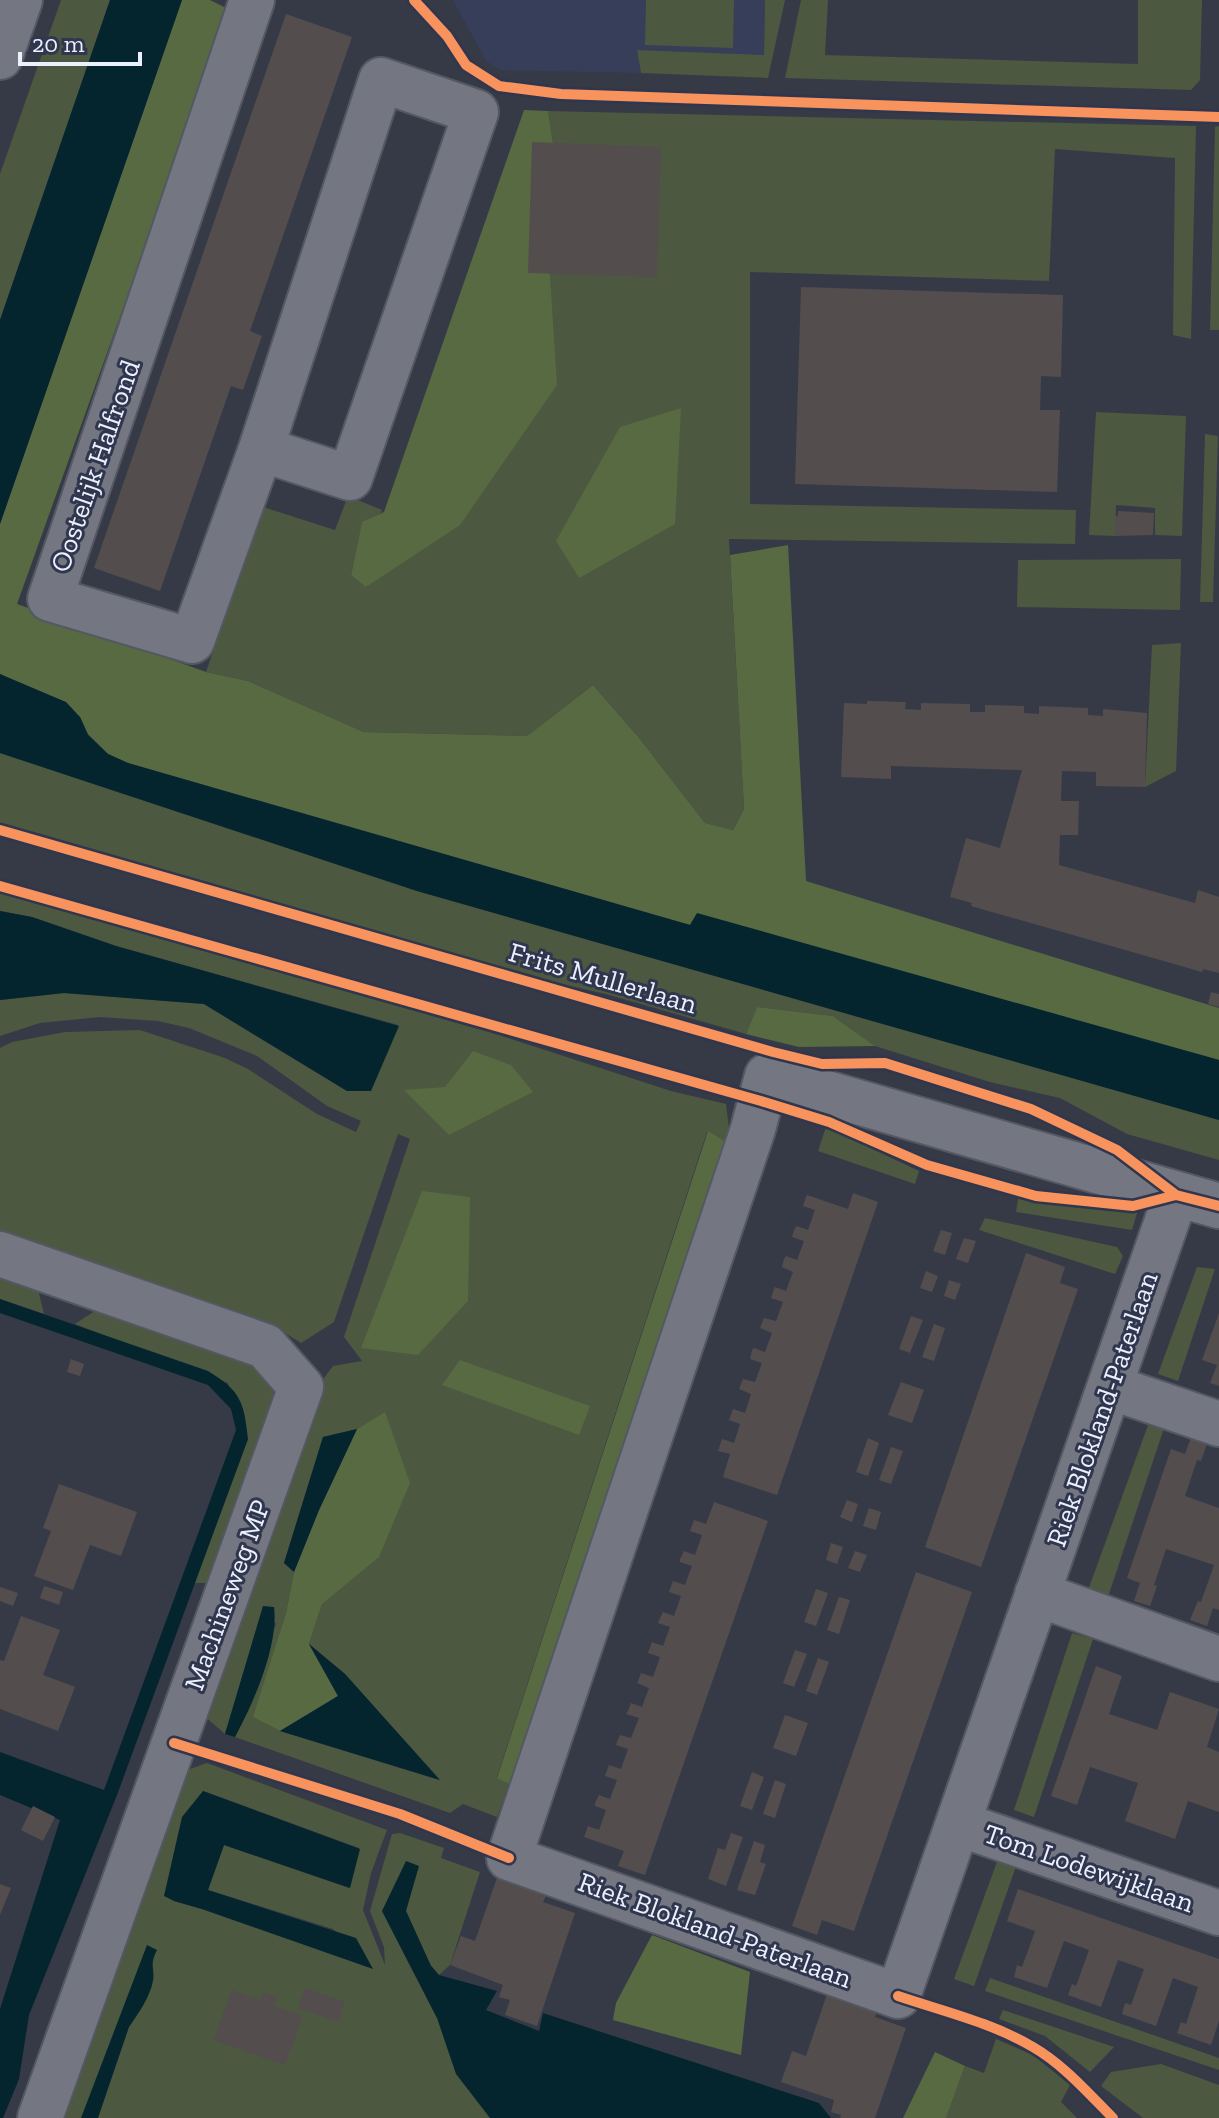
<svg xmlns="http://www.w3.org/2000/svg" width="1219" height="2118" font-family="'Zilla Slab',serif">
  <rect width="100%" height="100%" fill="#363a47"/>
  <path fill="#373e59" d="M453 0H765L764 55 637 50 641 73 500 70 486 61Z"/>
  <path fill="#4c5840" fill-rule="evenodd" d="M61 0H110L0 320V174Z
    M646 0H734L733 48 645 45Z
    M765 0H785L768 78 641 73 637 50 764 55Z
    M801 0H828L825 55 1138 64V0H1202L1200 80 1191 90 785 78Z
    M548 111 1196 126 1191 339 1173 335 1175 158 1055 149 1049 281 750 272V504L1076 510 1075 544 729 539 744 809 733 830 705 823 640 739 593 685 527 736 364 732 248 681 206 672 263 507 335 530 348 496 382 510 381 513 362 523 351 575 367 587 549 260 556 162Z
    M1219 126V330H1210L1215 127Z
    M1096 412 1186 416 1182 536 1155 535V508L1116 505 1115 536 1089 535Z
    M1205 434 1218 436 1213 602H1200Z
    M1181 559 1180 610 1017 607 1018 560Z
    M1181 643 1176 771 1145 787 1152 645Z
    M0 753 417 891 1219 1120V1160L1127 1134 1060 1098 990 1082 875 1046 833 1016 757 1007 746 1034 606 994 458 961 0 823Z
    M0 893 496 1034 671 1091 726 1104 731 1145 707 1132 497 1777 509 1784 497 1817 463 1804 450 1813 235 1737 276 1624 263 1607 225 1734 203 1715 320 1383 333 1366 362 1361 344 1337 410 1139 398 1134 334 1322 301 1343 285 1333 0 1237V1048L12 1042 65 1032 140 1030 225 1058 248 1069 317 1114 356 1132 361 1121 327 1106 257 1056 189 1028 158 1021 100 1017 40 1023 0 1036V1000L64 993 204 1004 347 1091 398 1025 116 946 32 917 0 911ZM384 1413 309 1644 345 1674 439 1780 280 1731 254 1717 286 1613 294 1572 284 1563 323 1437 357 1429Z
    M826 1127 919 1171 915 1184 818 1151Z
    M1018 1199 1138 1210 1132 1230 1016 1212Z
    M985 1218 1117 1247 1123 1256 1115 1274 979 1230Z
    M1197 1267 1215 1269 1178 1381 1158 1374Z
    M0 1269 36 1281 44 1314 0 1299Z
    M104 1305 253 1360 273 1390 275 1425 216 1583H194L248 1439 228 1383 75 1324Z
    M1152 1414 1166 1422 1107 1600 1087 1593Z
    M1072 1633 1093 1639 1034 1817 1014 1810Z
    M207 1763 387 1830 371 1873 363 1910 385 1965 384 1947 370 1911 392 1834 400 1833 444 1848 441 1858 480 1872 450 1965 439 1975 430 1964 406 1911H382L437 2018 721 2118H64L187 1770ZM203 1791 359 1848 349 1888 224 1845 208 1890 333 1929 372 1968 202 1909 174 1901Z
    M1001 1851 1019 1858 974 1986 954 1979Z
    M990 1978 1219 2058V2070L985 1991Z
    M1003 2010 1114 2047 1090 2072 1045 2036 999 2019Z
    M996 2039 1033 2055 1070 2085 1061 2102 1077 2118H946L965 2066 984 2073Z
    M1161 2064 1219 2085V2118H1143L1101 2086 1111 2072Z"/>
  <path fill="#586a42" d="M182 0H210L230 10 17 604 206 672 248 681 364 732 527 736 593 685 640 739 705 823 733 830 744 809 730 555 788 545 806 881 1219 1008V1060L697 914 690 925 128 763 108 754 88 734 80 717 0 674V524Z
    M524 110 548 111 556 162 549 260 557 385 460 525 366 587 351 575 362 522 384 512Z
    M681 408 675 524 579 578 556 541 620 427Z
    M757 1007 833 1016 875 1046 799 1047 746 1034Z
    M473 1051 511 1065 533 1092 449 1135 404 1090 445 1087Z
    M708 1131 731 1145 509 1784 497 1778Z
    M422 1191 470 1197 468 1301 418 1355 361 1348Z
    M460 1360 590 1406 579 1435 442 1385Z
    M385 1412 410 1483 379 1557 322 1604 309 1644 338 1696 280 1731 253 1717 286 1613 294 1572 319 1510 357 1429Z
    M652 1935 750 1972 741 2055 613 2020 616 2003Z
    M935 2052 965 2066 946 2118H903Z"/>
  <path fill="#05252e" d="M110 0H182L0 524V320Z
    M0 674 66 702 80 717 88 735 108 754 128 763 690 925 697 913 1219 1060V1120L417 891 0 753Z
    M0 911 32 917 116 946 399 1026 371 1091H347L204 1004 64 993 0 1000Z
    M0 1299 208 1371C241 1391 244 1402 248 1439L117 1795 29 2015 19 2079 3 2118H0V2009L60 1820 0 1795V1752L104 1790 236 1430 231 1409 208 1385 0 1313Z
    M357 1429 319 1510 294 1572 284 1563 323 1437Z
    M263 1606 274 1607C279 1645 253 1704 235 1737L225 1734Z
    M309 1644 345 1674 440 1780 280 1731 338 1696Z
    M203 1791 360 1849 350 1888 224 1845 208 1890 356 1938 373 1969 202 1909 174 1901 164 1896 182 1817Z
    M406 1861 419 1866 406 1911 431 1966 439 1975 497 1991 486 2010 539 2031 543 2013 819 2103 831 2118H490L456 2074 437 2018 382 1911Z
    M147 1945 157 1950C149 1966 155 1967 153 1981 150 1997 138 2014 129 2027L98 2118H81Z"/>
  <path fill="#534e4d" d="M286 14 352 37 250 331 262 336 243 390 231 386 160 591 94 568Z
    M532 142 661 147 657 277 528 273Z
    M801 287 1063 295 1061 377 1041 376 1040 410H1060L1057 492 795 484Z
    M1118 511 1154 513 1153 535 1115 536V515L1118 516Z
    M867 701 906 702 905 709 921 710V703L970 704V712H985V705L1024 706V713L1039 714V706L1088 708V715L1103 716V709L1147 713 1145 787 1096 786V772L1062 771 1061 801H1079L1078 835H1060L1059 865 1195 903 1198 890 1219 897V973L1203 969 1202 972 971 906 972 903 950 897 966 838 1000 848 1022 770 891 766V779L841 777 844 703 867 704Z
    M1211 992 1219 994V1007L1208 1004Z
    M853 1193 878 1202 777 1495 723 1477 730 1454 718 1451 722 1439 734 1443 740 1424 729 1420 733 1409 745 1413 751 1394 739 1389 743 1379 755 1382 762 1363 750 1359 752 1350 754 1348 765 1352 772 1333 760 1328 763 1320 764 1318 776 1321 783 1302 771 1298 774 1289 775 1287 786 1291 793 1272 782 1267 784 1259 786 1256 797 1260 804 1241 792 1237 795 1228 797 1226 808 1230 815 1210 803 1206 806 1197 807 1195 848 1209Z
    M941 1230 952 1233 945 1255 933 1251Z
    M964 1238 976 1241 968 1263 956 1259Z
    M1026 1253 1065 1267 1060 1283 1078 1289 981 1567 925 1547Z
    M926 1271 938 1276 932 1292 920 1288Z
    M949 1280 961 1284 955 1300 944 1296Z
    M1219 1313V1386L1210 1383 1217 1365 1202 1360Z
    M911 1316 923 1320 910 1353 899 1349Z
    M934 1324 945 1328 934 1361 922 1357Z
    M71 1359 84 1364 80 1376 67 1372Z
    M901 1382 924 1390 912 1423 888 1415Z
    M1192 1435 1208 1441 1201 1461 1197 1460 1185 1496 1219 1508V1610L1213 1608 1207 1626 1190 1620 1198 1601 1201 1602 1214 1565 1166 1549 1154 1585 1157 1586 1150 1606 1134 1601 1140 1583 1127 1578 1171 1449 1185 1454Z
    M868 1438 879 1443 868 1476 856 1472Z
    M891 1447 903 1451 891 1484 879 1480Z
    M59 1484 137 1512 121 1556 90 1545 73 1590 34 1576 51 1531 43 1528Z
    M847 1500 858 1504 852 1522 840 1517Z
    M714 1502 768 1521 645 1875 618 1866 624 1851 584 1837 588 1826 599 1830 606 1810 595 1806V1803L599 1795 610 1799 617 1780 605 1776 606 1773 609 1765 621 1769 628 1749 616 1745 617 1742 620 1735 631 1738 639 1718 626 1714 628 1711 631 1703 642 1707 649 1688 637 1683 638 1681 641 1673 653 1677 660 1657 648 1653 649 1650 652 1642 663 1646 670 1627 658 1623 659 1620 663 1612 674 1616 681 1596 669 1592 670 1589 673 1581 685 1585 692 1566 680 1562V1559L684 1551 695 1555 702 1535 690 1531 691 1528 694 1520 706 1524Z
    M869 1508 881 1512 876 1530 863 1526Z
    M831 1543 843 1547 837 1564 826 1560Z
    M855 1551 867 1555 860 1572 848 1568Z
    M916 1572 972 1592 854 1931 822 1920 817 1935 792 1926Z
    M44 1586 63 1592 59 1605 40 1598Z
    M0 1587 18 1593 13 1606 0 1601Z
    M816 1589 828 1593 816 1626 804 1622Z
    M839 1597 850 1600 839 1634 827 1630Z
    M21 1616 60 1630 43 1675 75 1687 58 1731 0 1709V1660L4 1661Z
    M795 1650 807 1654 794 1687 783 1683Z
    M818 1658 829 1662 817 1695 806 1691Z
    M1096 1666 1122 1676 1109 1714 1157 1730 1170 1692 1219 1709 1207 1747 1219 1752V1812L1188 1801 1175 1839 1125 1821 1138 1783 1090 1767 1077 1805 1051 1796Z
    M785 1715 808 1723 796 1756 773 1748Z
    M752 1772 764 1777 752 1810 740 1806Z
    M775 1780 786 1784 775 1818 763 1814Z
    M33 1806 55 1817 43 1841 21 1830Z
    M731 1833 743 1837 726 1886 708 1879 718 1848 725 1850Z
    M754 1841 765 1845 760 1862 766 1864 755 1895 737 1890Z
    M499 1872 533 1884 530 1890 546 1896 543 1902 575 1913 537 2026 505 2015 510 2000 499 1997 503 1985 450 1965 461 1936 475 1941Z
    M0 1884 11 1888 0 1915Z
    M1018 1889 1219 1959V2021L1211 2045 1177 2033 1181 2022 1186 2024 1198 1987 1173 1978 1156 2026 1122 2014 1125 2003 1131 2005 1144 1969 1118 1960 1101 2007 1068 1995 1072 1984 1076 1986 1089 1950 1064 1941 1047 1988 1014 1977 1017 1965 1022 1967 1035 1931 1007 1921Z
    M305 1988 345 2002 338 2022 298 2008Z
    M829 1988 877 2011 875 2017 906 2028 875 2118H840L841 2115 831 2112 834 2100 781 2082 792 2051 806 2056Z
    M232 1990 261 2000 263 1992 278 1997 274 2006 303 2016 285 2065 213 2040Z"/>
  <g fill="none" stroke-linecap="round" stroke-linejoin="round">
    <defs>
      <path id="minor" d="M252 0 50 599 192 641 261 449 381 80 476 112 350 478 261 449
        M0 57 20 0
        M1176 1195 898 1996 509 1858 753 1129 767 1076 1219 1206
        M0 1254 265 1346 301 1387 40 2118
        M1110 1387 1219 1424
        M1037 1594 1219 1659
        M959 1824 1219 1913"/>
    </defs>
    <use href="#minor" stroke="#545863" stroke-width="48"/>
    <use href="#minor" stroke="#747781" stroke-width="44"/>
    <defs>
      <path id="cycleway" d="M414 0 447 36 466 65 499 86 561 94 1219 117
        M0 830 773 1052 822 1064 885 1063 1031 1109 1117 1150 1176 1195 1219 1206
        M0 886 761 1101 829 1122 927 1165 1036 1196 1133 1206 1176 1195
        M174 1743 400 1814 509 1858
        M898 1996C942 2011 993 2023 1033 2047 1064 2065 1088 2093 1113 2118"/>
    </defs>
    <use href="#cycleway" stroke="#30364d" stroke-width="15"/>
    <use href="#cycleway" stroke="#f8935d" stroke-width="10"/>
  </g>
  <g text-anchor="middle" dominant-baseline="central" stroke-width="6" stroke-linejoin="round" paint-order="stroke">
    <g font-size="28" fill="#ebf0ff" stroke="#30364d">
      <text transform="translate(95 466) rotate(-71)">Oostelijk Halfrond</text>
      <text transform="translate(603 978) rotate(16)">Frits Mullerlaan</text>
      <text transform="translate(1102 1409) rotate(-71)">Riek Blokland-Paterlaan</text>
      <text transform="translate(227 1595) rotate(-70)">Machineweg MP</text>
      <text transform="translate(1089 1868) rotate(19)">Tom Lodewijklaan</text>
      <text transform="translate(715 1930) rotate(20)">Riek Blokland-Paterlaan</text>
    </g>
  </g>
  <path d="M20 52v12h120v-12" fill="none" stroke="#ebf0ff" stroke-width="4"/>
  <text x="32" y="52" font-size="24" fill="#ebf0ff" stroke="#30364d" stroke-width="6" paint-order="stroke">20 m</text>
</svg>
